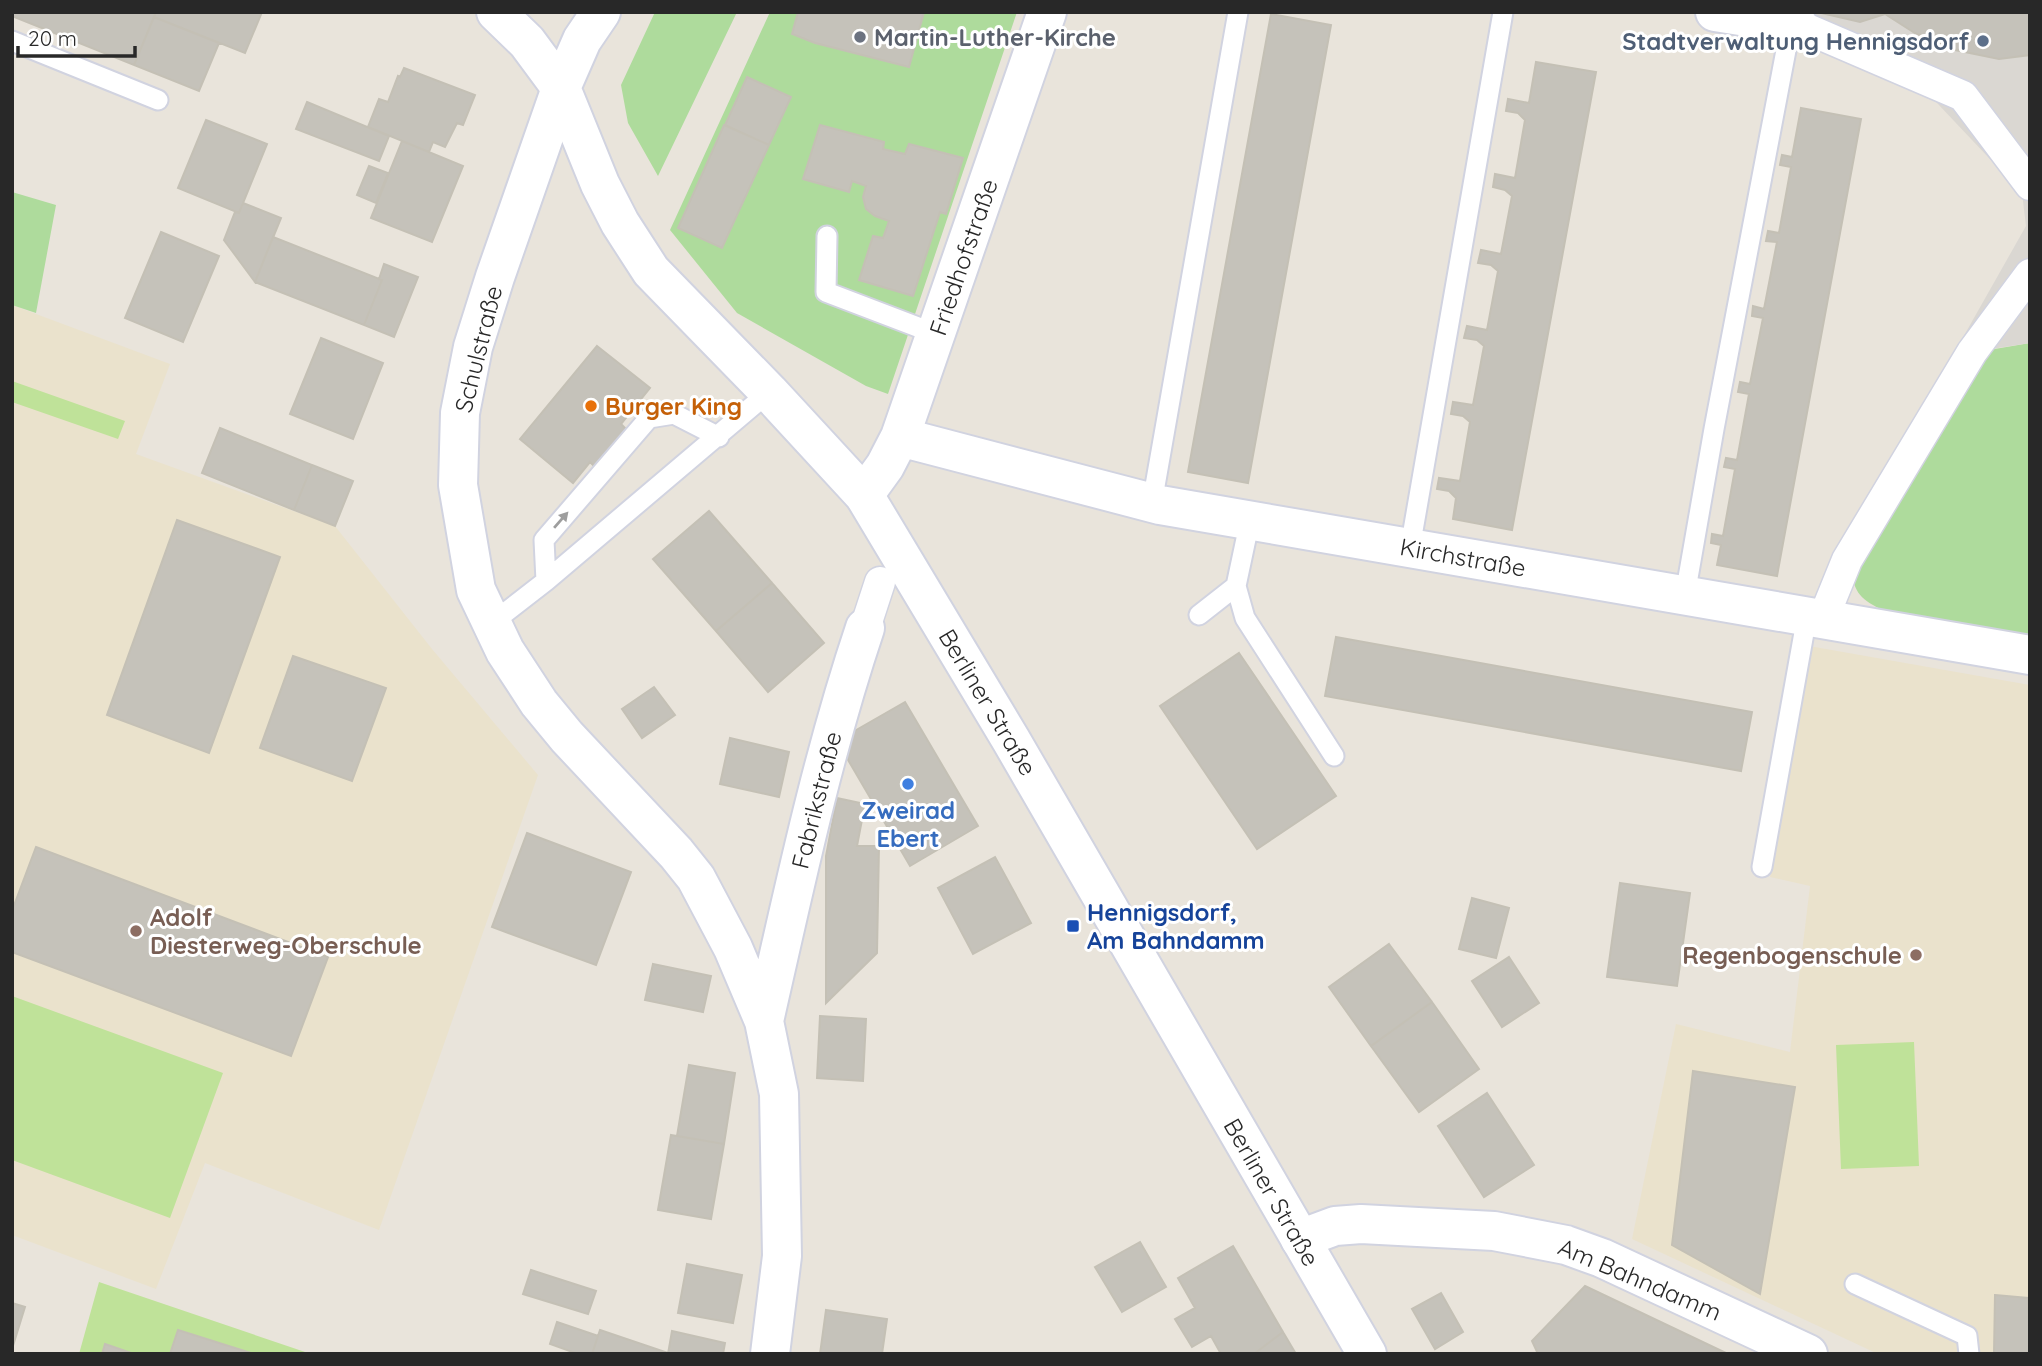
<svg xmlns="http://www.w3.org/2000/svg" width="2042" height="1366" font-family="Quicksand,sans-serif">
  <rect width="100%" height="100%" fill="#e9e4db"/>
  <path fill="#eae2cc" d="M12 305 170 364 136 454 335 526 432 649 538 775 379 1230 205 1163 156 1289 12 1235Z
    M1809 646 2030 685V1354H1878L1632 1239 1676 1024 1790 1052 1810 886 1770 877Z"/>
  <path fill="#aedb9c" d="M655 12H737L658 176 628 123 621 85Z
    M770 12H1017L888 394 866 386 737 313 670 230Z
    M12 192 56 205 36 313 12 305Z
    M2030 343V636L1884 611C1861 599 1854 594 1851 568L1983 351Z"/>
  <path fill="#bfe299" d="M12 381 125 421 118 439 12 402Z
    M12 996 223 1073 170 1218 12 1160Z
    M1914 1042 1919 1166 1841 1169 1836 1045Z
    M99 1282 311 1354H79Z"/>
  <path fill="#dad7d2" d="M1747 12H1817L1860 22 1885 14 2030 55V343L1953 355 2026 226 2022 193 1921 86Z"/>
  <path fill="#c5c2ba" stroke="#c4c0b5" stroke-width="2" d="M12 12H156L134 65 12 16Z
    M156 12H262L245 53 154 17Z
    M798 12H924L909 67 815 43 792 34Z
    M1817 12H2030V55L1999 59 1955 50 1915 33 1885 14 1860 22Z
    M1271 14 1331 25 1248 483 1188 472Z
    M154 17 219 43 199 91 134 65Z
    M1536 62 1596 72 1512 530 1453 519 1456 498 1449 491 1437 489 1439 478 1460 481 1470 422 1463 416 1451 414 1453 402 1473 405 1484 346 1477 340 1464 338 1467 326 1487 330 1498 271 1491 265 1478 263 1481 250 1501 254 1512 196 1505 190 1493 187 1495 174 1515 178 1525 120 1518 113 1506 111 1508 99 1529 103Z
    M404 68 475 95 463 125 457 123 445 147 433 142 429 152 368 127 379 99 388 102 398 76 400 77Z
    M747 77 791 97 769 145 725 125Z
    M307 102 389 136 379 161 296 129Z
    M1801 108 1861 119 1777 576 1717 565 1721 545 1711 543 1712 534 1723 536 1735 469 1724 467 1726 458 1737 460 1749 394 1738 392 1740 382 1750 384 1763 318 1752 316 1753 306 1764 309 1777 242 1766 241 1768 231 1779 233 1791 167 1780 165 1782 155 1792 157Z
    M206 120 267 144 239 213 178 188Z
    M724 125 769 145 722 248 678 228Z
    M820 125 884 142 883 149 905 154 909 144 963 158 946 214 940 212 913 296 859 280 873 236 883 238 889 221 875 216 866 209 863 197 866 186 852 181 849 192 803 179Z
    M402 141 463 166 432 242 371 218Z
    M369 166 388 173 376 203 357 195Z
    M243 203 281 218 255 282 224 240 235 212 239 213Z
    M161 232 219 256 183 342 125 318Z
    M273 237 382 280 364 325 255 282Z
    M384 264 418 277 394 337 364 325 382 280 379 279Z
    M321 338 383 363 353 439 290 414Z
    M597 346 650 388 621 424 626 429 595 467 590 462 573 483 520 439Z
    M220 428 312 465 294 510 202 473Z
    M312 465 353 481 335 526 294 510Z
    M709 511 772 583 716 631 653 559Z
    M177 520 280 557 209 753 107 715Z
    M772 583 824 643 768 692 716 631Z
    M1336 637 1752 712 1741 771 1325 696Z
    M1239 653 1336 796 1257 849 1160 706Z
    M293 656 386 688 352 781 260 748Z
    M654 687 675 715 642 738 622 709Z
    M905 702 978 826 910 866 837 741Z
    M730 738 789 752 779 797 720 784Z
    M837 798 865 804 857 846H879L877 953 826 1003V856Z
    M527 833 631 872 596 965 492 927Z
    M36 847 328 957 291 1056 12 952V911Z
    M995 857 1031 923 973 954 938 888Z
    M1620 883 1690 893 1677 986 1607 977Z
    M1472 898 1509 908 1496 958 1459 949Z
    M1389 944 1432 1002 1371 1046 1329 987Z
    M1509 957 1539 1003 1502 1027 1472 981Z
    M653 964 711 976 703 1012 645 1000Z
    M1432 1002 1479 1069 1419 1112 1371 1046Z
    M820 1016 866 1019 863 1081 817 1078Z
    M689 1065 735 1073 724 1144 677 1136Z
    M1693 1071 1795 1087 1760 1294 1672 1245Z
    M1487 1093 1534 1165 1484 1197 1438 1126Z
    M671 1135 724 1144 711 1219 658 1210Z
    M1140 1242 1166 1287 1122 1312 1095 1267Z
    M1233 1246 1283 1332 1254 1354H1221L1211 1336 1192 1347 1175 1319 1195 1308 1178 1278Z
    M687 1264 742 1275 733 1323 678 1313Z
    M531 1270 596 1291 588 1314 523 1294Z
    M1585 1286 1728 1354H1538L1532 1341Z
    M1441 1293 1463 1332 1435 1349 1412 1309Z
    M1995 1295 2028 1298 2030 1354H1994Z
    M12 1303 25 1307 12 1349Z
    M826 1310 887 1319 882 1354H820Z
    M557 1322 598 1336 592 1354H578L550 1344Z
    M178 1330 254 1354H170Z
    M600 1330 668 1353V1354H592Z
    M672 1331 725 1343 723 1354H668Z
    M1283 1332 1296 1354H1254Z
    M105 1344 134 1354H102Z"/>
  <g fill="none" stroke-linecap="round" stroke-linejoin="round">
    <defs>
      <path id="service" d="M12 41 158 100
        M827 236 826 292 936 334
        M1152 503 1238 12
        M1410 548 1503 12
        M546 581 544 540 649 418 674 414 719 437
        M1236 586 1245 618 1334 756
        M1685 595 1714 429 1791 24
        M1199 615 1236 586 1250 520
        M492 623 546 581 769 392
        M1762 867 1807 616
        M1855 1284 1967 1336 1969 1354"/>
      <path id="pedestrian" d="M1798 25 1963 96 2030 185
        M1823 619 1847 560 1972 352 2030 274
        M865 628 880 582"/>
      <path id="minor" d="M1715 12 1798 25
        M561 88 495 277 473 347 460 413 458 485 476 590 505 651 539 703 567 737 676 853 696 878 733 948 764 1021 779 1094 782 1256 770 1354
        M900 437 1160 505 2030 655
        M864 495 885 466 900 437 1047 12
        M764 1021C794 889 822 756 865 628
        M1300 1239 1335 1226 1361 1224 1494 1231 1566 1245 1602 1258 1808 1354"/>
      <path id="secondary" d="M496 12 527 42 561 88 600 184 620 223 651 271 769 392 864 495 1011 740 1367 1354
        M561 88 582 40 601 12"/>
    </defs>
    <use href="#service" stroke="#d1d3e0" stroke-width="23"/>
    <use href="#pedestrian" stroke="#d1d3e0" stroke-width="33"/>
    <use href="#minor" stroke="#d1d3e0" stroke-width="42"/>
    <use href="#secondary" stroke="#d1d3e0" stroke-width="42"/>
    <use href="#service" stroke="#fff" stroke-width="19"/>
    <use href="#pedestrian" stroke="#fff" stroke-width="30"/>
    <use href="#minor" stroke="#fff" stroke-width="38"/>
    <use href="#secondary" stroke="#fff" stroke-width="38"/>
  </g>
  <defs><path id="oneway-solid" d="M-6-.8H1V-3.2L6.5 0L1 3.2V.8H-6Z" transform="scale(1.75)"/></defs>
  <use fill="#9e9e9e" href="#oneway-solid" transform="translate(561 520) rotate(-49)"/>
  <circle fill="#6b7280" stroke="#fff" stroke-width="2.5" cx="860" cy="37" r="7"/>
  <circle fill="#5c6f8a" stroke="#fff" stroke-width="2.5" cx="1983" cy="41" r="7"/>
  <circle fill="#e8710a" stroke="#fff" stroke-width="2.5" cx="591" cy="406" r="7"/>
  <circle fill="#3f7fe0" stroke="#fff" stroke-width="2.5" cx="908" cy="784" r="7"/>
  <rect fill="#1a4fb4" stroke="#fff" stroke-width="2.5" x="1066" y="919" width="14" height="14" rx="3.5"/>
  <g fill="#8d6e63" stroke="#fff" stroke-width="2.5">
    <circle cx="136" cy="931" r="7"/>
    <circle cx="1916" cy="955" r="7"/>
  </g>
  <g text-anchor="middle" dominant-baseline="central" stroke-width="6" stroke-linejoin="round" paint-order="stroke">
    <g font-size="24" font-weight="bold" fill="#5b616d" stroke="#fff" text-anchor="start">
      <text x="874" y="37">Martin-Luther-Kirche</text>
    </g>
    <g font-size="24" font-weight="bold" fill="#4e5e75" stroke="#fff" text-anchor="end">
      <text x="1969" y="41">Stadtverwaltung Hennigsdorf</text>
    </g>
    <g font-size="24" fill="#282828" stroke="#fff">
      <text transform="translate(963 257) rotate(-71)">Friedhofstraße</text>
      <text transform="translate(478 349) rotate(-76)">Schulstraße</text>
      <text transform="translate(1463 557) rotate(10)">Kirchstraße</text>
      <text transform="translate(988 702) rotate(59)">Berliner Straße</text>
      <text transform="translate(816 800) rotate(-76)">Fabrikstraße</text>
      <text transform="translate(1272 1192) rotate(60)">Berliner Straße</text>
      <text transform="translate(1640 1279) rotate(23)">Am Bahndamm</text>
    </g>
    <g font-size="24" font-weight="bold" fill="#c56008" stroke="#fff" text-anchor="start">
      <text x="605" y="406">Burger King</text>
    </g>
    <g font-size="24" font-weight="bold" fill="#366cbe" stroke="#fff">
      <text x="908" y="810">Zweirad<tspan x="908" dy="28">Ebert</tspan></text>
    </g>
    <g font-size="24" font-weight="bold" fill="#164399" stroke="#fff" text-anchor="start">
      <text x="1087" y="912">Hennigsdorf,<tspan x="1087" dy="28">Am Bahndamm</tspan></text>
    </g>
    <g font-size="24" font-weight="bold" fill="#785e54" stroke="#fff" text-anchor="start">
      <text x="150" y="917">Adolf<tspan x="150" dy="28">Diesterweg-Oberschule</tspan></text>
      <text x="1902" y="955" text-anchor="end">Regenbogenschule</text>
    </g>
  </g>
  <rect width="2042" height="1366" fill="none" stroke="#282828" stroke-width="28"/>
  <path d="M18 46v10h117v-10" fill="none" stroke="#282828" stroke-width="3.5"/>
  <text x="28" y="46" font-size="21" fill="#282828" stroke="#ffffff" stroke-width="5" paint-order="stroke">20 m</text>
</svg>
